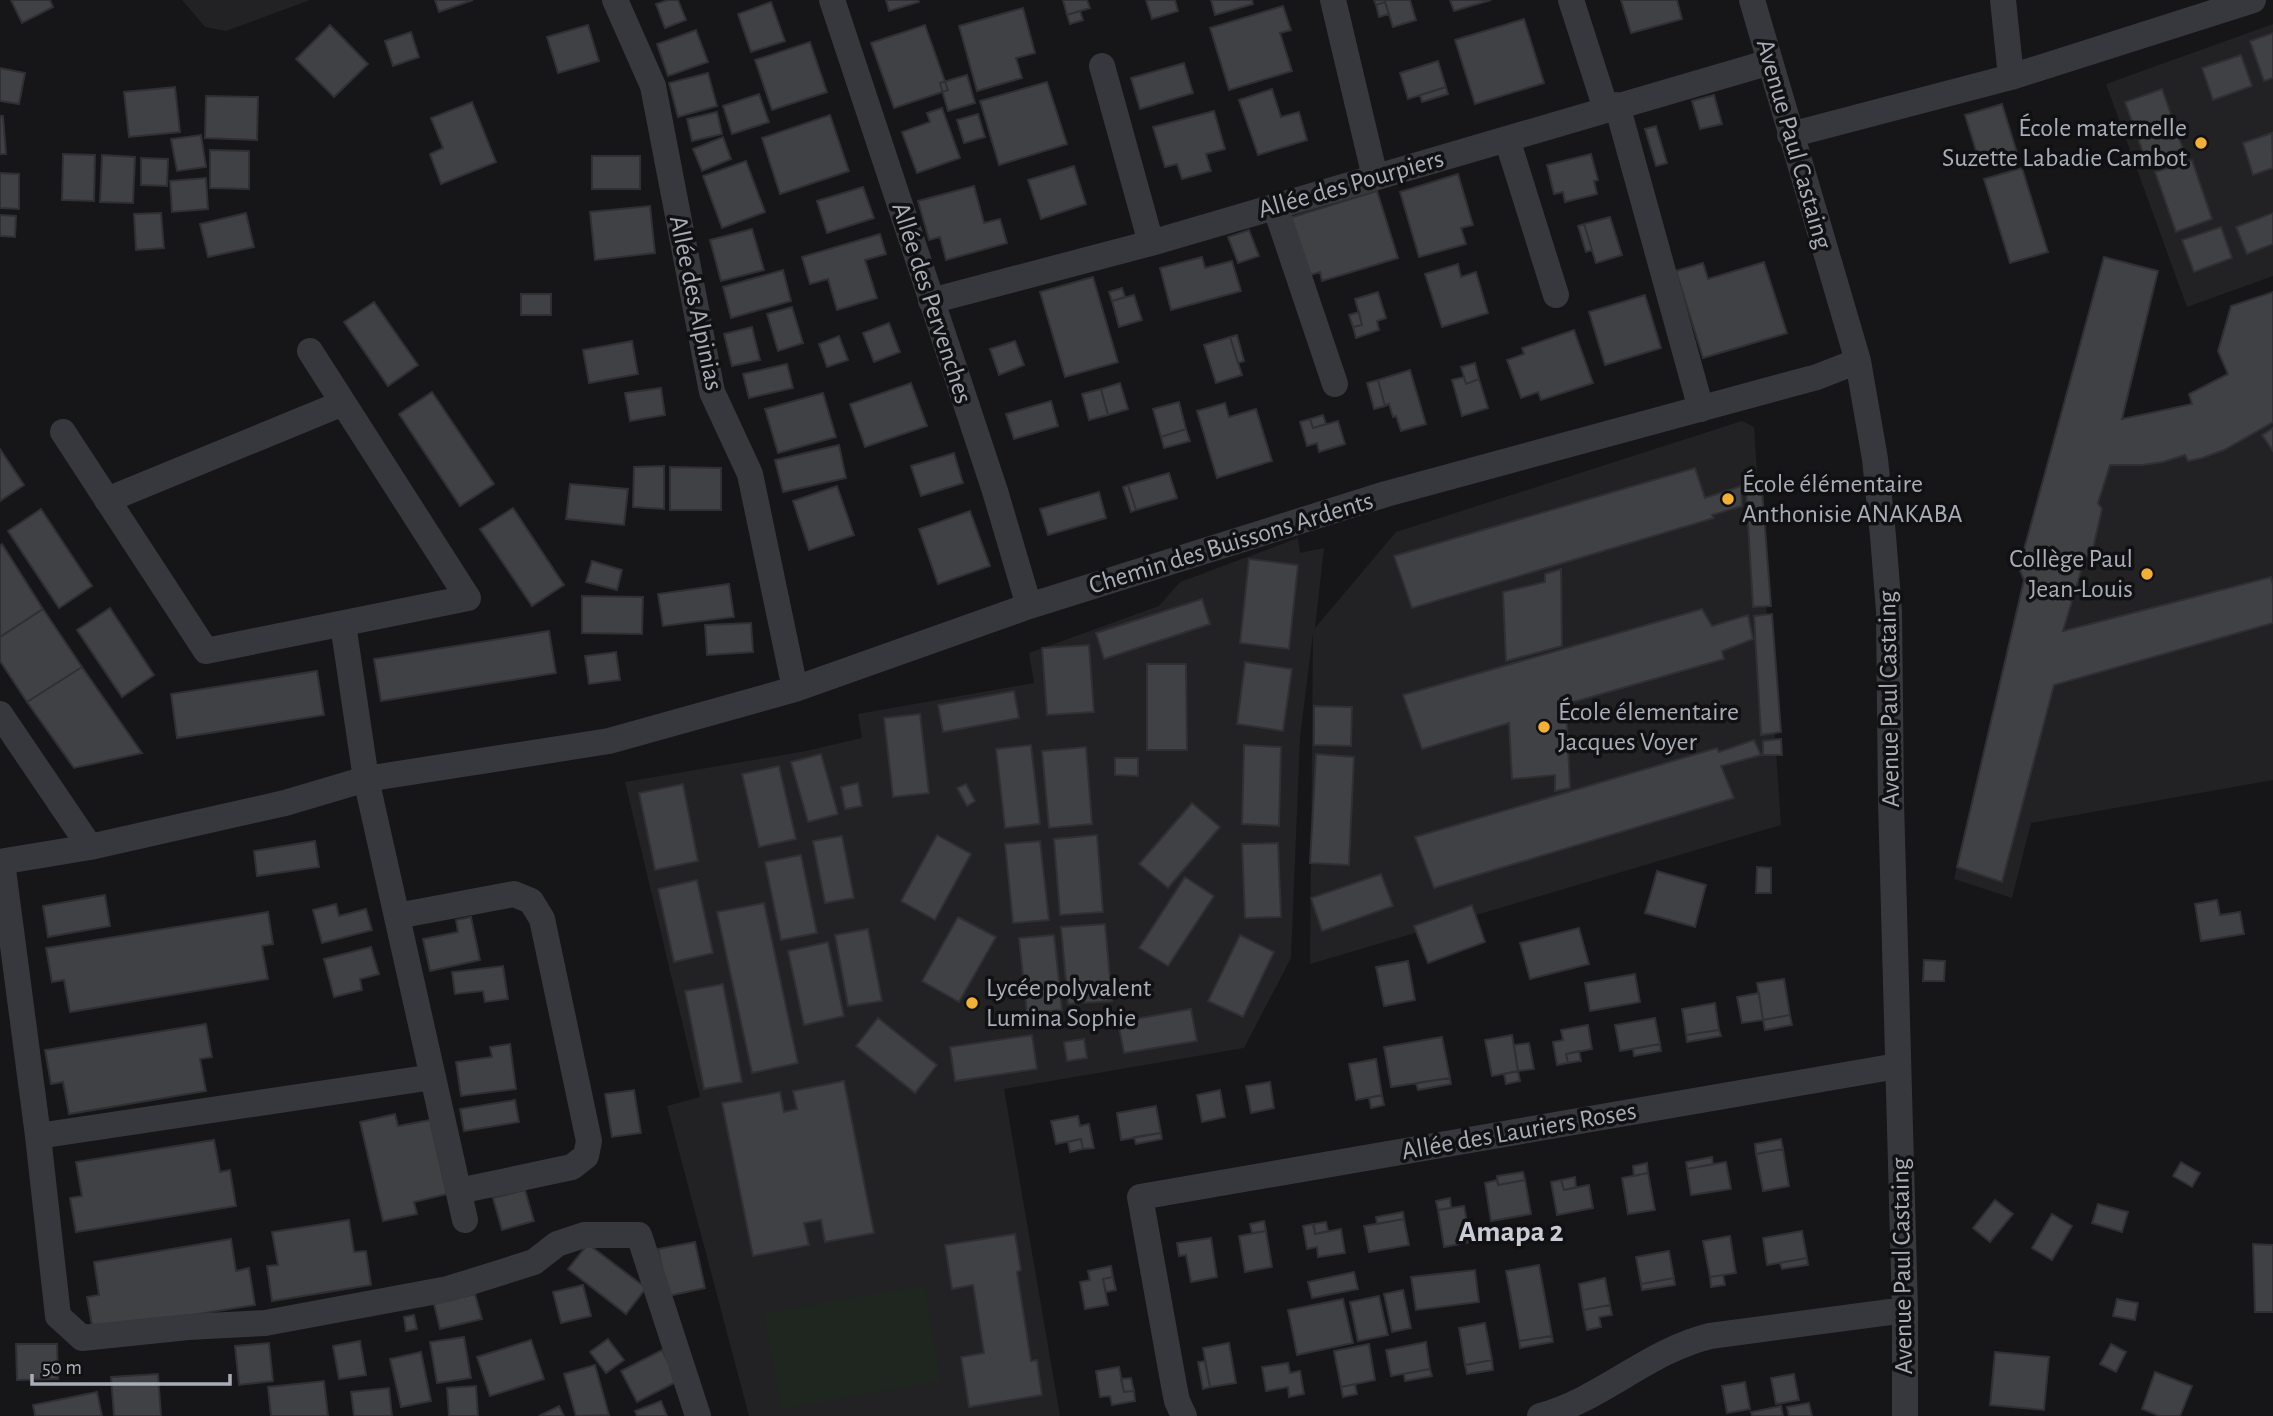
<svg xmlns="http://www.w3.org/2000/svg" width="2273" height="1416" font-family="'Alegreya Sans',sans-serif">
  <rect width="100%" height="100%" fill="#161618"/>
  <path fill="#222225" d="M182 0H310L226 31 205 27Z
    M2273 24V276L2187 307 2106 84Z
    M2104 257 2158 271 2123 418 2192 404 2189 394 2228 374 2273 292V780L2031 823 2012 898 1954 879 2024 581 2019 568 2037 514Z
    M1742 421 1754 427 1781 825 1310 964 1313 633 1300 737 1291 958 1244 1048 1004 1089 1060 1416H749L667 1106 700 1097 625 782 806 751 862 738 858 714 1034 683 1029 653 1159 606 1180 582 1298 538 1300 553 1324 548 1315 628 1396 532Z"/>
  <path fill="#1e261f" d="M924 1285 941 1381 781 1409 764 1313Z"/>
  <path fill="#404145" stroke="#303034" stroke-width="2" d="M11 0H50L53 7 22 23Z
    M435 0H473L439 12Z
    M668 0H678L686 20 665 28 656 4Z
    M886 0H918L919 2 889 11Z
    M1063 0H1087L1090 8 1067 15Z
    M1146 0H1175L1178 11 1152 19Z
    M1211 0H1252L1253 4 1215 15Z
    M1374 0H1410L1416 20 1393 27 1385 2 1376 5Z
    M1450 0H1491L1454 11Z
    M1621 0H1677L1682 19 1631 33Z
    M771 2 785 41 751 52 738 14Z
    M1385 2 1389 14 1379 17 1376 5Z
    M1283 6 1291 30 1280 33 1292 71 1229 90 1210 28Z
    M1023 8 1035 53 1016 58 1022 78 977 91 959 26Z
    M1080 11 1083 20 1070 24 1067 15Z
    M1524 19 1544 83 1475 104 1455 40Z
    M330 25 368 64 334 97 296 59Z
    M588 25 599 61 558 73 547 37Z
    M925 25 948 90 894 108 871 43Z
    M696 30 708 62 668 76 657 44Z
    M411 32 419 57 393 66 385 41Z
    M2273 33V78L2264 81 2250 41Z
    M810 42 827 92 772 110 755 60Z
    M2241 55 2252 86 2213 100 2202 68Z
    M1438 61 1446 87 1408 99 1400 73Z
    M1184 63 1193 93 1140 109 1131 78Z
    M0 68 25 73 19 104 0 101Z
    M708 73 717 106 678 117 669 83Z
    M967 75 975 103 948 111 940 83Z
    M1047 82 1067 144 999 165 980 101Z
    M175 87 180 132 129 137 124 92Z
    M1446 87 1448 94 1422 102 1420 95Z
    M1272 89 1281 117 1299 112 1307 140 1258 155 1239 100Z
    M2162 89 2183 149 2146 161 2125 102Z
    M759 94 769 122 732 134 723 106Z
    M1714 95 1722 124 1700 129 1692 101Z
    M206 96 258 97 257 140 205 138Z
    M472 102 496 162 441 184 430 154 443 148 431 118Z
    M2002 104 2018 156 1981 167 1965 115Z
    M942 108 960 158 917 173 902 132 930 122 927 113Z
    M1214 111 1225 149 1206 154 1211 171 1182 179 1177 164 1165 167 1153 127Z
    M717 112 722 134 692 141 687 119Z
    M978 114 985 137 964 143 957 120Z
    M830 115 849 171 780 194 762 138Z
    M0 116H3L6 154H0Z
    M1656 126 1667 163 1656 166 1645 129Z
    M2272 133 2273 168 2253 175 2243 143Z
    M201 135 206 167 177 171 171 139Z
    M723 137 731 159 702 171 693 149Z
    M210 150 249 151V189L210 188Z
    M63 154 95 155 94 201 62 200Z
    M1591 154 1598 180 1594 181 1597 194 1565 202 1563 192 1554 194 1547 165Z
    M102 155 135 157 133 203 100 202Z
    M592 156H640V189H592Z
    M141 158 168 159 167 186 141 185Z
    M2192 160 2212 219 2176 232 2155 172Z
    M746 161 765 212 722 228 703 176Z
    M1074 166 1086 204 1041 219 1028 180Z
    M2022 168 2048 252 2010 263 1984 179Z
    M0 173 19 174V209L0 208Z
    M1458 174 1473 225 1461 228 1466 244 1419 257 1400 192Z
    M206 178 208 209 172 212 170 181Z
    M974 186 984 223 1000 219 1007 243 946 260 940 237 929 240 918 201Z
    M863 187 874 218 827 233 817 201Z
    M1377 191 1398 258 1322 281 1320 272 1304 277 1286 219Z
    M650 206 655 253 595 260 590 212Z
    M161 213 164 248 136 250 134 214Z
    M246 213 254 247 208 257 200 224Z
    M2273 213V244L2247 254 2236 227Z
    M0 215 16 216 15 237 0 236Z
    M1610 217 1622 255 1596 263 1584 224Z
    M1584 224 1592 250 1586 252 1578 226Z
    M2221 227 2232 258 2194 272 2182 240Z
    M752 229 764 270 721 281 710 240Z
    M1249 230 1259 256 1238 263 1228 237Z
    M880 234 886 254 865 260 877 298 837 310 828 279 810 284 802 257Z
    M1202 257 1205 268 1232 261 1241 291 1171 310 1160 268Z
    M2104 257 2158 271 2122 419 2192 404 2189 394 2228 374 2218 351 2231 306 2273 292V422L2224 450 2202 458 2188 461 2185 455 2163 462 2142 465H2110L2098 503 2102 509 2092 553 2084 561 2063 631 2271 577 2273 585V623L2054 685 2002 882 1957 867 2024 580 2019 568Z
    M1764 262 1787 333 1703 358 1676 271 1703 263 1708 279Z
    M1458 264 1461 277 1476 272 1488 313 1442 327 1425 274Z
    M783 270 791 301 731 318 723 287Z
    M1093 277 1118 362 1065 377 1040 292Z
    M1122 288 1125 297 1112 301 1109 292Z
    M1378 292 1386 318 1377 321 1379 330 1356 338 1353 327 1362 325 1355 299Z
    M521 294H551V315H521Z
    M1134 295 1142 320 1119 327 1112 301Z
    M1645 295 1661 348 1605 365 1589 312Z
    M374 302 418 365 388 386 344 322Z
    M792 307 803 343 778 351 767 314Z
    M1359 312 1362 325 1353 327 1349 315Z
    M889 323 900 352 874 362 863 333Z
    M752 327 760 360 732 366 724 334Z
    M1574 330 1593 383 1541 400 1538 392 1521 398 1507 360 1524 354 1522 348Z
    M1237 335 1244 361 1238 363 1230 337Z
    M839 336 848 360 827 367 819 344Z
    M1230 337 1242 375 1216 383 1204 345Z
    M632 341 638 374 589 383 583 350Z
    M1015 341 1024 365 999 375 990 349Z
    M1475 363 1479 379 1466 384 1461 367Z
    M787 364 793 388 749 398 743 374Z
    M1410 370 1426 424 1401 431 1396 416 1393 417 1389 404 1385 406 1378 380Z
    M1464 377 1466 384 1479 379 1488 408 1462 416 1452 380Z
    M1378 380 1385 406 1374 409 1367 383Z
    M911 383 927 426 865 447 850 404Z
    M1120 383 1128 409 1108 415 1101 389Z
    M661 388 665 415 630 421 625 393Z
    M1101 389 1108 415 1089 420 1082 394Z
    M432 392 494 484 460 506 399 414Z
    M823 393 836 437 778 453 765 409Z
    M1051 401 1058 426 1014 439 1006 414Z
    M1179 402 1186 429 1161 437 1153 409Z
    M1225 403 1229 417 1256 409 1272 461 1217 478 1197 411Z
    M1323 415 1326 424 1313 428 1310 419Z
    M1310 419 1313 428 1338 421 1345 444 1319 452 1317 443 1307 446 1300 422Z
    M2273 428V451L2262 435Z
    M1186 429 1190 441 1164 448 1161 437Z
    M839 445 846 478 783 492 775 460Z
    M0 449 24 485 0 501Z
    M954 453 963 483 921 496 911 466Z
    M664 466V509L633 507 634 467Z
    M670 467 721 468V510H670Z
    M1695 468 1705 498 1741 486 1742 506 1712 515 1714 518 1412 608 1394 556Z
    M1169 473 1177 498 1136 510 1128 485Z
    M570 484 628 489 624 525 566 519Z
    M1128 485 1136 510 1131 512 1123 487Z
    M837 486 854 535 809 550 793 501Z
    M1762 489 1771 606 1753 607 1746 490Z
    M1099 492 1106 518 1048 535 1040 509Z
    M513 508 564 585 532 606 480 529Z
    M41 509 92 586 59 608 8 531Z
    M970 511 990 566 938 584 919 529Z
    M2 544 43 609 0 637V546Z
    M1249 559 1298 565 1289 649 1240 643Z
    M592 561 622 570 617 590 586 582Z
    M1561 569 1562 646 1506 661 1503 592 1545 582V574Z
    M729 584 734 617 663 626 658 594Z
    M582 596 643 597 642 634 582 633Z
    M1202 599 1210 624 1104 659 1096 633Z
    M110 608 154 675 122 697 77 630Z
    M43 609 82 667 27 702 0 661V637Z
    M1702 609 1712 626 1748 615 1753 639 1722 651 1724 659 1566 704 1570 788 1555 791V775L1512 779 1509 723 1422 749 1403 695Z
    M1772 614 1781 732 1761 735 1754 616Z
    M751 623 753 652 707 655 705 625Z
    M549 631 556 673 381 701 374 659Z
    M1089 645 1094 712 1047 715 1042 648Z
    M616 652 620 680 589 684 585 656Z
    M1245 662 1292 669 1283 731 1237 724Z
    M1147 664H1186L1187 750H1147Z
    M82 667 142 753 74 768 27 702Z
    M317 671 324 715 177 738 171 694Z
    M1014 691 1019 718 943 732 938 705Z
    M1314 706 1352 707 1351 746 1314 745Z
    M920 714 929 793 893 797 884 718Z
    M1781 739 1782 755H1763V741Z
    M1754 740 1761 755 1721 766 1734 798 1434 888 1415 837 1717 748 1719 752Z
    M1031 745 1040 824 1005 828 996 749Z
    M1244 745 1281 747 1279 826 1242 824Z
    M1086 747 1092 824 1049 828 1042 751Z
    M821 754 838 814 808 822 791 762Z
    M1316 754 1354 757 1349 865 1310 863Z
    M1115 758H1138V776L1115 775Z
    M779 766 796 839 759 847 742 774Z
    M858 783 862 806 845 809 841 787Z
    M683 784 698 861 655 870 639 793Z
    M966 784 975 801 967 806 957 788Z
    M1192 803 1220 827 1168 888 1139 864Z
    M937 835 971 854 935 920 901 901Z
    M1097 835 1103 912 1060 915 1054 839Z
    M842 836 854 898 825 903 813 841Z
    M315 841 319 867 257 876 254 851Z
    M1040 841 1049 920 1013 923 1005 844Z
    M1278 843 1281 917 1245 918 1242 844Z
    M801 855 817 933 781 940 765 862Z
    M1757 867 1771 868V893H1756Z
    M1657 871 1706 885 1695 927 1645 913Z
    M1381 874 1393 906 1322 931 1311 898Z
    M1185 877 1214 896 1168 966 1139 948Z
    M697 880 713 953 674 962 658 889Z
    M105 895 110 926 48 937 43 906Z
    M2217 900 2220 915 2240 912 2244 934 2201 941 2195 904Z
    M764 903 798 1063 752 1073 717 912Z
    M336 904 339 916 366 909 372 930 322 943 313 910Z
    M1472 905 1485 942 1428 963 1414 926Z
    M268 912 273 944 262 946 268 979 70 1012 64 980 52 982 46 948Z
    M471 917 480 960 430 971 423 939 458 932 456 920Z
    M958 917 996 937 959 1002 922 981Z
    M1105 924 1112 1001 1068 1004 1061 927Z
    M1579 928 1589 964 1530 979 1520 943Z
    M868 929 882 1001 848 1006 835 935Z
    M1054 935 1062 1010 1027 1013 1019 938Z
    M1240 935 1274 952 1243 1017 1208 1001Z
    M828 942 844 1016 804 1025 788 951Z
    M371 947 379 974 360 979 362 990 334 997 324 959Z
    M1924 960 1945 961 1944 981H1923Z
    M1408 961 1415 1000 1384 1006 1376 967Z
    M503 966 508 999 485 1002 483 991 455 994 452 972Z
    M1635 974 1640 1002 1590 1011 1585 983Z
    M1784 979 1790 1015 1763 1020 1757 983Z
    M723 984 742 1082 704 1089 685 991Z
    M1759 993 1763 1020 1742 1023 1737 997Z
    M1715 1003 1719 1030 1686 1035 1682 1009Z
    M1191 1009 1197 1041 1124 1053 1118 1022Z
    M1790 1015 1792 1025 1765 1030 1763 1020Z
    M878 1018 937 1065 915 1093 856 1046Z
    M1655 1018 1660 1044 1620 1051 1615 1025Z
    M206 1024 212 1057 200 1059 206 1091 69 1114 63 1082 51 1084 45 1050Z
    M1588 1025 1592 1049 1566 1054 1568 1063 1557 1065 1553 1042 1563 1040 1561 1030Z
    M1719 1030 1721 1036 1687 1042 1686 1035Z
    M1032 1035 1037 1069 955 1081 950 1047Z
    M1512 1035 1518 1071 1492 1076 1485 1040Z
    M1442 1037 1450 1078 1391 1087 1384 1047Z
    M1084 1039 1087 1058 1067 1061 1064 1042Z
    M1529 1043 1534 1069 1518 1071 1514 1045Z
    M510 1044 516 1089 461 1096 456 1062 492 1057 490 1047Z
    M1660 1044 1661 1051 1634 1056 1633 1049Z
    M1579 1051 1581 1061 1568 1063 1566 1054Z
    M1376 1059 1382 1095 1356 1100 1349 1064Z
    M1518 1071 1520 1081 1506 1084 1504 1074Z
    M1450 1078 1451 1084 1418 1090 1416 1083Z
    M844 1081 874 1233 825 1242 821 1220 804 1223 809 1245 753 1256 722 1103 780 1092 784 1112 797 1109 793 1091Z
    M1270 1082 1274 1108 1251 1113 1246 1086Z
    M634 1090 641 1133 612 1137 605 1094Z
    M1220 1090 1225 1117 1202 1122 1197 1095Z
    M1382 1095 1384 1105 1371 1108 1369 1098Z
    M515 1100 519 1122 464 1131 460 1109Z
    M1156 1106 1161 1133 1121 1140 1117 1113Z
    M395 1114 398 1126 430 1120 447 1194 414 1202 417 1214 383 1221 360 1122Z
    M1078 1116 1080 1126 1089 1124 1094 1148 1083 1149 1081 1139 1056 1144 1051 1121Z
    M1161 1133 1162 1139 1136 1144 1134 1137Z
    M1081 1139 1083 1149 1070 1152 1068 1142Z
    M1781 1139 1783 1149 1756 1154 1755 1144Z
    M214 1140 220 1172 230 1170 236 1206 76 1232 70 1198 82 1196 76 1162Z
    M1783 1149 1789 1186 1763 1191 1756 1154Z
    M1712 1157 1713 1164 1687 1169 1686 1162Z
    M1726 1162 1731 1189 1691 1195 1687 1169Z
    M2181 1162 2200 1173 2192 1187 2173 1176Z
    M1647 1163 1648 1173 1634 1176 1633 1166Z
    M1523 1172 1525 1180 1498 1185 1497 1176Z
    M1648 1173 1655 1210 1628 1214 1622 1178Z
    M1575 1177 1576 1187 1564 1190 1561 1180Z
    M1497 1180 1498 1185 1525 1180 1531 1214 1491 1221 1485 1183Z
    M1561 1180 1564 1190 1589 1185 1593 1208 1557 1215 1551 1182Z
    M525 1190 534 1221 502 1230 493 1198Z
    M1450 1198 1451 1208 1438 1210 1436 1201Z
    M1995 1200 2013 1214 1990 1242 1973 1228Z
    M2098 1204 2128 1212 2122 1232 2092 1223Z
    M1464 1206 1471 1242 1444 1247 1438 1210Z
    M1403 1212 1404 1219 1377 1224 1376 1217Z
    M2052 1214 2072 1226 2052 1260 2032 1248Z
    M1404 1219 1409 1245 1369 1252 1364 1226Z
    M349 1220 354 1252 366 1251 371 1285 272 1301 267 1266 278 1265 272 1232Z
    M1264 1221 1266 1231 1252 1233 1250 1224Z
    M1326 1222 1328 1231 1315 1234 1314 1224Z
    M1313 1224 1315 1234 1341 1229 1345 1253 1318 1257 1317 1247 1307 1249 1303 1226Z
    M1266 1231 1272 1267 1245 1272 1239 1236Z
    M1802 1231 1807 1258 1767 1265 1763 1238Z
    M1015 1234 1021 1270 1017 1272 1031 1361 1037 1360 1042 1395 969 1407 961 1357 984 1353 973 1285 952 1289 945 1245Z
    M1730 1236 1736 1273 1710 1277 1703 1241Z
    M1211 1238 1217 1277 1191 1282 1186 1255 1179 1256 1177 1243Z
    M231 1239 236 1271 249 1268 255 1305 93 1331 87 1297 99 1295 94 1262Z
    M695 1242 705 1288 668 1296 658 1249Z
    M588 1244 646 1288 626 1314 568 1269Z
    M2253 1244 2273 1245V1312H2255Z
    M1669 1251 1674 1278 1641 1284 1636 1257Z
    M1807 1258 1808 1265 1782 1269 1780 1263Z
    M1539 1265 1552 1336 1519 1341 1506 1271Z
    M1111 1266 1113 1277 1103 1279 1108 1305 1085 1309 1080 1282 1090 1280 1088 1271Z
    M1475 1270 1479 1302 1416 1310 1411 1277Z
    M1354 1272 1358 1289 1312 1298 1308 1282Z
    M1723 1275 1725 1285 1711 1287 1710 1277Z
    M1113 1277 1116 1290 1106 1292 1103 1279Z
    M1605 1278 1610 1305 1583 1310 1579 1284Z
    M1674 1278 1675 1285 1642 1290 1641 1284Z
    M583 1285 591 1316 561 1323 553 1292Z
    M1403 1290 1411 1328 1392 1332 1384 1294Z
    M475 1294 482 1319 440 1329 434 1304Z
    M1379 1296 1388 1335 1358 1341 1350 1302Z
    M1343 1299 1353 1343 1297 1355 1288 1310Z
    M2117 1299 2138 1303 2135 1320 2113 1316Z
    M1610 1305 1612 1315 1599 1317 1601 1327 1587 1330 1583 1310Z
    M414 1315 417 1329 406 1331 404 1317Z
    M1485 1323 1492 1360 1465 1365 1459 1328Z
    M1552 1336 1553 1342 1520 1348 1519 1341Z
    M464 1337 471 1378 437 1383 430 1342Z
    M608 1339 624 1360 606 1373 590 1352Z
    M531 1340 544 1379 490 1396 477 1357Z
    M360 1341 366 1375 339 1379 333 1346Z
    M1426 1342 1430 1369 1391 1376 1386 1350Z
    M269 1343 273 1381 239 1385 235 1346Z
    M1229 1343 1236 1383 1210 1387 1203 1348Z
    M16 1344H57L58 1379 17 1380Z
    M1369 1344 1375 1380 1341 1387 1334 1351Z
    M2111 1344 2126 1352 2116 1372 2100 1364Z
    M662 1350 678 1381 637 1402 621 1371Z
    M421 1352 431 1401 401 1407 390 1359Z
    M1995 1352 2049 1357 2044 1410 1990 1405Z
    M1492 1360 1493 1370 1467 1374 1465 1365Z
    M1205 1361 1210 1387 1203 1389 1198 1362Z
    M1288 1363 1290 1373 1300 1371 1304 1394 1289 1397 1288 1387 1266 1391 1262 1367Z
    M595 1365 609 1415 576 1416 564 1374Z
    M1119 1367 1124 1392 1134 1391 1135 1401 1112 1405 1110 1396 1100 1397 1096 1371Z
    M1430 1369 1432 1376 1405 1381 1404 1374Z
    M2155 1372 2192 1386 2180 1416H2159L2142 1409Z
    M158 1374 161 1416H114L111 1377Z
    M1794 1374 1799 1400 1776 1404 1771 1378Z
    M1131 1378 1134 1391 1124 1392 1121 1379Z
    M324 1381 328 1416H271L268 1387Z
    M1745 1382 1750 1409 1727 1413 1722 1386Z
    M1355 1384 1357 1394 1343 1397 1341 1387Z
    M476 1386 478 1416H449L447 1388Z
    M389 1388 392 1416H354L351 1392Z
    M97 1392 102 1416H35L33 1405Z
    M661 1401 667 1416H637L635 1411Z
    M1809 1403 1812 1416H1789L1787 1407Z
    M559 1406 564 1416H539Z
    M1781 1406 1783 1416H1752L1751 1412Z"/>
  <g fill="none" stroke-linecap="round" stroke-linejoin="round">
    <path stroke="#37383d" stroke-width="26" d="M615 0 653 86 712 392 750 474 795 689
      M832 0 995 491 1029 606
      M1333 0 1375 177
      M1571 0 1606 109
      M1752 0 1858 361 1875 459 1883 536 1889 611 1891 801 1905 1310V1416
      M2003 0 2011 77
      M1102 66 1151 243
      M1617 105 1701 409
      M1790 135 2011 77 2253 0
      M1507 139 1556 295
      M1275 206 1335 384
      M931 301 1151 243 1770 62
      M63 432 206 651 468 598 310 351
      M107 500 343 403
      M343 624 366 779 465 1220
      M0 714 90 847
      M0 862 90 847 285 803 366 779 609 741 795 689 1029 606 1386 494 1817 377 1858 361
      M2 862 38 1136 58 1316 82 1338 188 1327 265 1323 448 1289 534 1262 557 1244 584 1235H639L698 1416
      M397 916 514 894 531 901 542 919 589 1141 586 1156 572 1167 459 1191
      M38 1136 433 1077
      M1184 1416 1177 1401 1174 1386 1140 1197 1897 1066
      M1540 1416C1601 1400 1648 1351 1710 1336L1905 1310"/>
  </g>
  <g fill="#f2b134" stroke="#111113" stroke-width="2.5">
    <circle cx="2201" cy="143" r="7"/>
    <circle cx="1728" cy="499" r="7"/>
    <circle cx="2147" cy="574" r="7"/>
    <circle cx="1544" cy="727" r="7"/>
    <circle cx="972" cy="1003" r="7"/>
  </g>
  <g text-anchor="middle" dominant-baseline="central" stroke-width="7" stroke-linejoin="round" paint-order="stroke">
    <g font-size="26" fill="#a8adb8" stroke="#111113" text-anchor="start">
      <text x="2187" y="128" text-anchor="end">École maternelle<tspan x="2187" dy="30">Suzette Labadie Cambot</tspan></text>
      <text x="1742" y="484">École élémentaire<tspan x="1742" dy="30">Anthonisie ANAKABA</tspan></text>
      <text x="2133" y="559" text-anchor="end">Collège Paul<tspan x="2133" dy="30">Jean-Louis</tspan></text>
      <text x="1558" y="712">École élementaire<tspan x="1558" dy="30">Jacques Voyer</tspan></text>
      <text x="986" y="988">Lycée polyvalent<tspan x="986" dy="30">Lumina Sophie</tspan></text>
    </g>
    <g font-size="26" fill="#a8adb8" stroke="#111113">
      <text transform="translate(1794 144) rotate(74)">Avenue Paul Castaing</text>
      <text transform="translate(1351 184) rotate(-16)">Allée des Pourpiers</text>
      <text transform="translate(696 303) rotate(78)">Allée des Alpinias</text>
      <text transform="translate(932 303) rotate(72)">Allée des Pervenches</text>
      <text transform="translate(1231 543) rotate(-17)">Chemin des Buissons Ardents</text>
      <text transform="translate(1889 699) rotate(-91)">Avenue Paul Castaing</text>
      <text transform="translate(1519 1131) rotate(-10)">Allée des Lauriers Roses</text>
      <text transform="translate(1902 1266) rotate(-91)">Avenue Paul Castaing</text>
    </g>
    <g font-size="30" font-weight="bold" fill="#c9ccd4" stroke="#111113">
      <text x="1511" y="1232">Amapa 2</text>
    </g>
  </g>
  <path d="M32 1374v10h198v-10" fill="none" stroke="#a8adb8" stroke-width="3.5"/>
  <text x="42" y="1374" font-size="21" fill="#a8adb8" stroke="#111113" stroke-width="5" paint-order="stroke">50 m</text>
</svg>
